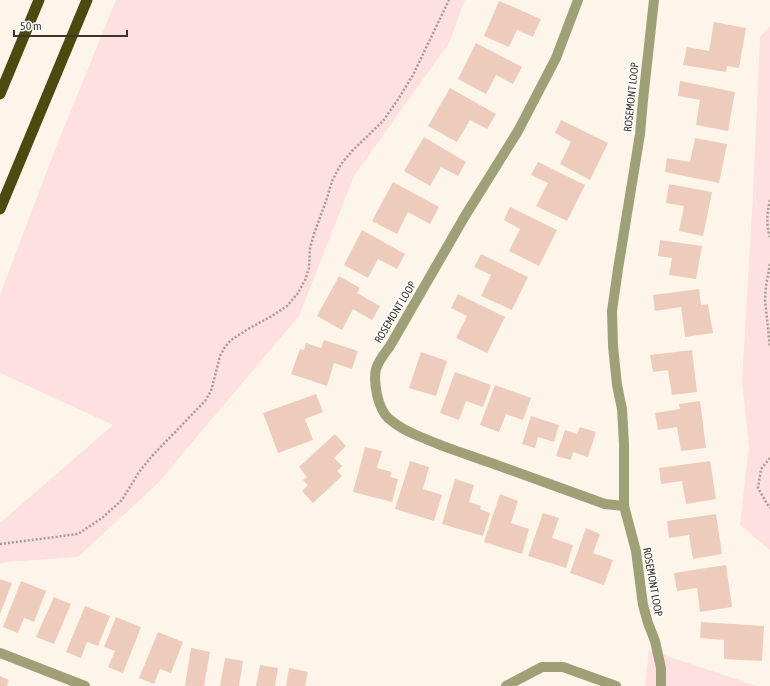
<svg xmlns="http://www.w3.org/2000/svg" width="770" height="686" font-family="'Asap Condensed',sans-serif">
  <rect width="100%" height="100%" fill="#fdf5ea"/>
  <path fill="#fde0df" d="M116 0H465L449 43 354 176 299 316 157 484 78 557 6 562 0 564V523L113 425 0 373V295L56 147Z
    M770 26V550L740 525 749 446 742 381 753 194 760 37Z
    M649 650 757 686H645Z"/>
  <path fill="#edccbc" d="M499 1 541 19 533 37 517 30 509 47 484 36Z
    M714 22 746 28 739 68 727 66 726 72 683 65 687 47 709 51Z
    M476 43 522 67 513 84 496 75 486 94 458 79Z
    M680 81 735 92 728 131 696 125 700 100 678 96Z
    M450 88 496 114 487 129 470 120 457 142 428 126Z
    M561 120 608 143 590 180 560 164 571 142 555 133Z
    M424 137 466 162 458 176 441 167 430 186 404 171Z
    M695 138 727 144 719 183 665 172 667 158 690 162Z
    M538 162 585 185 567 221 536 206 548 183 531 175Z
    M393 182 439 207 430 224 408 212 397 234 372 221Z
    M669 184 712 192 703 236 679 231 684 206 666 203Z
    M510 207 557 230 539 266 509 251 520 229 504 220Z
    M362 230 405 254 397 269 378 259 368 278 344 265Z
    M660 240 702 246 696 279 669 275 672 258 658 256Z
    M481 254 528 277 512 310 481 296 491 275 474 267Z
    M339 276 360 288 357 293 380 306 372 320 353 309 342 330 317 316Z
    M699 289 701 305 708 304 713 333 685 337 681 307 655 311 653 295Z
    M458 294 505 317 487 353 456 338 467 316 451 308Z
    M324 340 358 351 352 369 334 363 327 386 291 374 300 349 304 350 306 343 321 348Z
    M692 350 697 392 672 395 668 370 653 372 650 355Z
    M421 352 447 361 436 396 409 388Z
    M455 372 491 385 483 407 466 401 459 420 440 413Z
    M495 385 531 398 523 420 506 414 499 432 480 425Z
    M316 394 323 412 305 419 313 440 278 453 263 413Z
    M700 401 706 448 681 451 677 427 658 430 655 413 680 409 679 404Z
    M531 416 559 425 554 442 538 437 535 448 522 444Z
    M580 427 596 432 588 457 573 452 571 460 556 456 565 430 577 434Z
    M335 434 346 446 334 458 342 466 337 471 342 476 313 503 302 491 308 485 303 480 307 477 299 467Z
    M365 447 382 451 377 468 392 472 390 477 398 479 392 502 353 492Z
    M410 461 429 467 423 489 442 495 434 521 395 509Z
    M710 461 716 499 686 504 682 481 661 484 659 468Z
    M455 479 474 485 469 502 481 506 480 509 490 513 483 536 442 524Z
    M500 494 518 501 511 523 529 529 522 554 484 542Z
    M543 513 559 518 552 538 573 545 566 568 528 556Z
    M716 514 722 554 693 559 689 535 669 538 667 521Z
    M586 528 600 534 593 553 613 560 604 585 570 573Z
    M726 565 732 607 700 612 697 588 677 591 674 573Z
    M0 579 12 583 0 614Z
    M21 581 46 591 34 622 24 618 18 633 3 627Z
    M54 597 71 604 54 644 36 637Z
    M85 606 110 616 98 646 87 642 81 658 66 652Z
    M116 617 141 627 123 673 108 667 115 651 104 647Z
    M701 622 764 626 762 661 724 659V640L700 638Z
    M158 632 183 642 171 673 160 669 154 684 139 678Z
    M191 648 210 652 204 686H185Z
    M225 658 243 661 239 686H220Z
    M260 665 278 668 275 686H256Z
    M289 668 308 672 305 686H286Z
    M0 676 9 680 7 686H0Z"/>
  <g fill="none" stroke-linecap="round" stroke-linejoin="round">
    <path stroke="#a39c91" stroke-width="2.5" stroke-dasharray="2 2" stroke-linecap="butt" d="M770 200C767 214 766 224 770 237
      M770 264 766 286 765 300 770 347
      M770 458 761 469 758 488 766 502 770 508
      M0 544 78 534 102 518 122 500 139 472 151 457 205 401 211 391 215 376 220 356 225 347 231 340 248 329 272 316 287 306 298 293 305 280 309 268 310 248 314 234 327 198 332 181 341 164 353 150 383 121 397 101 413 75 449 0"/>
    <path stroke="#a0a078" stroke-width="10" d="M578 0 575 8 556 58 518 131 465 216 390 346C385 353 379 360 376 369 373 383 378 408 388 418 400 429 414 434 428 440 449 449 472 456 494 464 531 477 568 491 605 504L624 506
      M654 0 643 100 640 134 618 269 612 311 613 346 617 385 622 409 624 444V506L636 551 643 605 648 623 655 641 661 668V686
      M0 653 85 686
      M506 686 542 667H563L616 686"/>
    <path stroke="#4c4a0e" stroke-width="11" d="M0 94 39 0
      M0 209 87 0"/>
  </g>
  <g text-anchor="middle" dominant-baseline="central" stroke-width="3" stroke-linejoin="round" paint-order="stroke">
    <g font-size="11" fill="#3b3429" stroke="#fff">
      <text transform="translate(631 97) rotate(-84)">ROSEMONT LOOP</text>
      <text transform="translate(395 312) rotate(-59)">ROSEMONT LOOP</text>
      <text transform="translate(653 582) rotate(80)">ROSEMONT LOOP</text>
    </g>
  </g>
  <path d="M14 30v6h113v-6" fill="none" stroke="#3b3429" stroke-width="2"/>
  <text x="20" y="30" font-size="12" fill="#3b3429" stroke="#ffffff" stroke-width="3" paint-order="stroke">50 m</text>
</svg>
